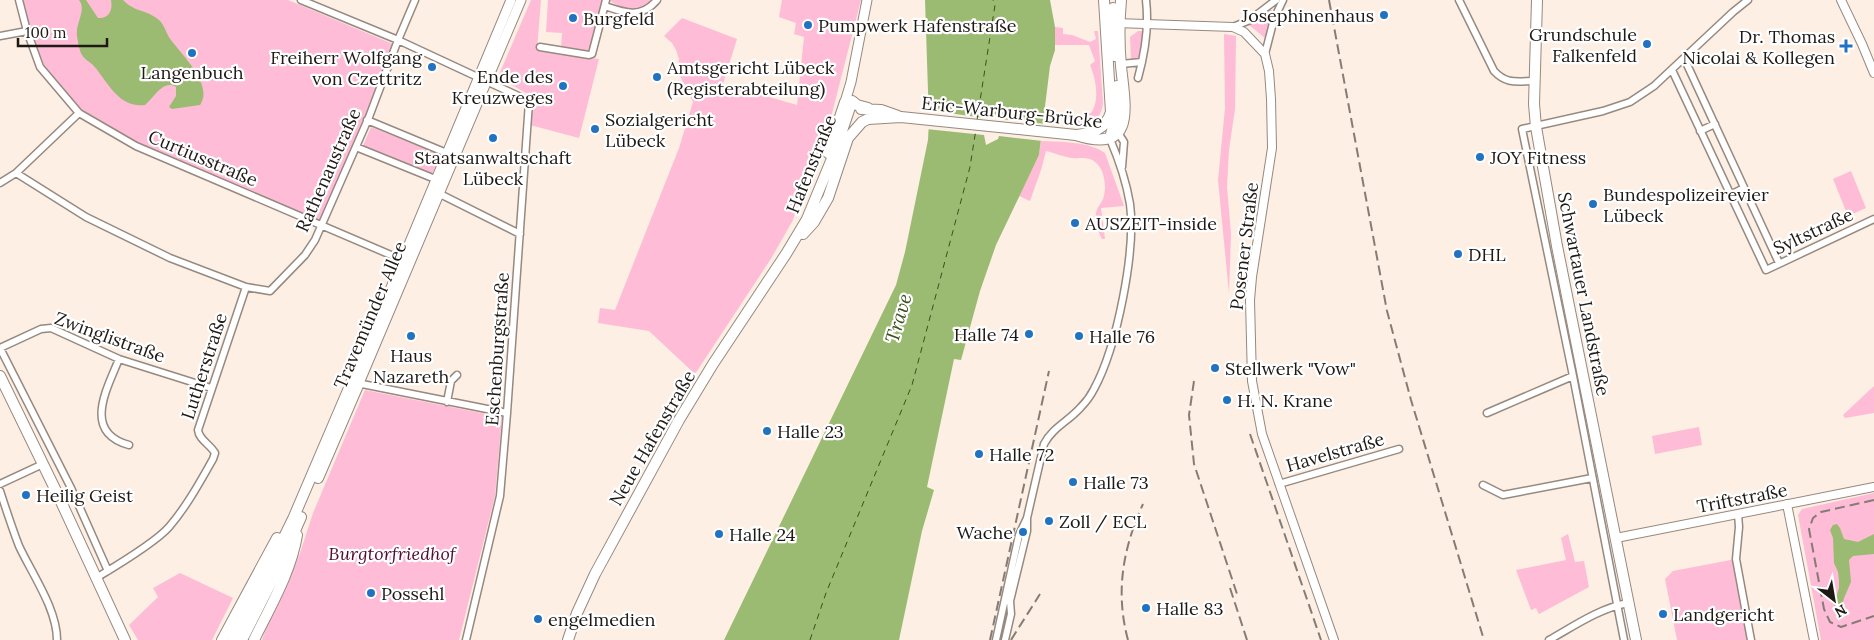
<svg xmlns="http://www.w3.org/2000/svg" width="1874" height="640" font-family="Lora,serif">
  <rect width="100%" height="100%" fill="#fdefe4"/>
  <path fill="#febcd6" d="M23 0H288L393 44 364 119 319 221 138 143 81 109 44 65 31 30Z
    M531 0H541L537 50 599 59 579 138 530 125 531 96 498 77Z
    M548 0H603L593 47C584 55 571 50 561 48L562 33 546 32Z
    M610 0H655L642 10H625L610 1Z
    M782 0H861L829 125 815 170 799 200 793 220 772 257 695 374 649 331 598 323 600 308 615 310 679 148 693 102 677 70 679 59 676 50 672 43 664 36 682 18 737 39 723 84 797 105 804 37 794 34 796 23 779 17Z
    M1268 10H1272L1273 12 1265 38 1249 25Z
    M1055 27 1063 28V34L1072 35 1090 42 1096 39 1094 31H1098L1103 103C1101 125 1083 126 1064 125V119L1066 117 1091 113C1100 101 1096 79 1090 65L1095 61 1089 45H1055Z
    M1138 31H1145L1143 35 1141 56 1136 60H1131L1130 37Z
    M1224 34 1236 36 1235 109 1229 150 1227 187 1231 234 1229 293 1218 180 1225 108Z
    M371 127 441 155 431 176 362 148Z
    M1041 141C1060 142 1088 141 1105 153L1124 206 1101 208 1105 239H1102C1098 232 1095 221 1096 213 1097 207 1101 204 1103 199 1107 188 1105 169 1095 162 1088 156 1080 159 1072 158 1064 157 1054 153 1046 151L1041 170 1030 201 1019 196 1039 155Z
    M1851 171 1866 208 1848 216 1833 179Z
    M1874 386V413L1845 418 1843 415Z
    M365 390 502 417 495 496 459 640H262L267 626 300 553 313 513Z
    M1699 427 1702 445 1655 454 1652 436Z
    M1874 493V640H1821L1798 515 1802 509Z
    M1568 534 1575 562 1584 561 1589 587 1539 614 1536 608 1531 610 1516 570 1566 560 1561 538Z
    M1736 559 1751 640H1677L1665 579 1673 571Z
    M180 573 233 598 212 640H138L129 625 158 597 153 588Z"/>
  <path fill="#9bbb72" d="M79 0H86L98 18C109 19 113 10 111 0H123C136 13 146 9 159 20 165 25 166 34 171 40 182 55 214 85 200 105L172 109 169 107 176 96V87C163 79 154 98 145 105 118 108 108 82 93 65 89 61 85 60 82 55 79 50 78 42 77 36 75 24 87 10 79 0Z
    M925 0H1050L1055 27V50L1050 66 1039 155 996 245 980 291 961 360 954 359 927 487 934 490 922 531 899 640H724L896 285 905 252 928 140 929 121Z
    M1837 524 1840 528 1844 539 1858 542 1874 534V554L1853 556 1849 560 1851 582 1844 598 1838 621 1834 604 1839 588V580L1838 572 1834 563 1833 538 1830 530 1833 525Z"/>
  <path fill="#fdefe4" d="M988 109 1001 119 1046 124 1043 141 999 136 998 139 986 145 984 135 926 129V110L985 118Z"/>
  <g fill="none" stroke-linecap="round" stroke-linejoin="round">
    <path stroke="#3b501c" stroke-width="1" stroke-dasharray="6 5" stroke-linecap="butt" d="M977 120 995 5 993 0
      M810 640 826 593 912 385 970 167 976 129"/>
    <defs>
      <path id="minor" d="M19 0 27 31 40 67 79 113 136 146 405 261
        M301 0 398 40 527 100 529 102 507 413 500 496 466 640
        M1459 0 1494 71C1507 85 1518 81 1535 81
        M605 6C625 13 641 19 657 0
        M1233 27 1250 20 1276 0
        M0 36 27 31
        M540 47 589 55 592 54 606 0
        M1265 54 1274 19 1283 0
        M1684 58 1779 263
        M1121 64 1142 62
        M1672 70 1766 270 1874 219
        M1138 78C1145 53 1149 26 1146 0
        M367 120 449 154
        M1117 131 1124 142 1122 167
        M1700 131 1715 124
        M356 147 440 181
        M16 173 86 217 170 258 246 287 270 291 305 255 315 240 369 117 398 40 415 0
        M0 183 16 173 79 113
        M436 192 520 234
        M1730 195 1744 188
        M0 348 71 488 108 571
        M0 348 41 329 51 328 119 359 211 388
        M119 359C107 389 82 432 129 445
        M357 383 507 413
        M447 402 451 381 457 375
        M1487 413 1573 376
        M0 484 43 464
        M1279 484 1399 449
        M1483 485 1503 495 1592 478
        M0 491C6 509 12 528 19 546 32 574 57 609 57 640
        M1738 514 1739 527 1736 559 1751 640
        M96 578C116 566 155 543 169 527 187 506 200 482 213 459L215 453C210 444 199 440 198 430L246 287
        M996 640 1019 535 1027 518 1044 444C1053 427 1069 421 1081 407 1086 402 1091 395 1094 389 1117 347 1136 251 1130 204 1126 180 1119 160 1110 139
        M1005 640 1011 614 1010 601 1027 531V519
        M1549 640C1574 626 1600 608 1628 603
        M1624 640 1573 376 1522 129 1603 111 1630 102 1654 86 1733 12 1748 0"/>
      <path id="tertiary" d="M1841 0 1862 44 1874 73
        M1116 23 1233 27 1244 32 1265 54 1269 71 1271 99 1272 148 1252 277 1250 300 1252 381 1262 434 1334 640
        M1787 504 1814 640
        M1616 538 1874 487"/>
      <path id="secondary" d="M845 102 851 82 867 0
        M352 381 511 0
        M359 383 521 0"/>
      <path id="primary" d="M1537 0 1534 104 1536 127 1557 246 1636 640
        M1113 8 1114 56
        M861 109 881 110 898 116
        M1077 135C1093 133 1106 129 1111 112L1104 0
        M1110 138 1117 111V86
        M828 153 845 102
        M803 234 814 222 828 198 848 138 862 122 868 119 901 117 1076 135C1137 155 1125 106 1121 66 1119 45 1119 22 1121 0
        M0 376 57 493 125 640
        M568 640 577 613 595 574 679 420 713 364 786 254 807 219 836 149 852 101 857 105 868 108"/>
      <path id="trunk" d="M318 478 359 383
        M222 640 277 538
        M233 640 293 519 352 381
        M242 640 279 567 301 517
        M254 640C270 607 291 572 297 535"/>
    </defs>
    <use href="#minor" stroke="#96897f" stroke-width="9"/>
    <use href="#tertiary" stroke="#96897f" stroke-width="10"/>
    <use href="#secondary" stroke="#96897f" stroke-width="11"/>
    <use href="#primary" stroke="#96897f" stroke-width="12"/>
    <use href="#trunk" stroke="#96897f" stroke-width="12"/>
    <use href="#minor" stroke="#fff" stroke-width="6"/>
    <use href="#tertiary" stroke="#fff" stroke-width="8"/>
    <use href="#secondary" stroke="#fff" stroke-width="9"/>
    <use href="#primary" stroke="#fff" stroke-width="10"/>
    <use href="#trunk" stroke="#fff" stroke-width="10"/>
    <path stroke="#857c75" stroke-width="2" stroke-dasharray="10 5" stroke-linecap="butt" d="M1329 0 1387 311 1411 400 1484 640
      M1194 381 1189 415 1194 464 1237 594
      M1250 434 1321 640
      M1874 500 1821 512 1813 518 1809 529 1824 609 1830 622 1841 627 1874 616
      M1230 588 1247 640
      M990 640 1049 371
      M1011 640 1040 594
      M1128 640C1115 592 1123 548 1143 504"/>
  </g>
  <g fill="#2173c1" stroke="#fff" stroke-width="2">
    <circle cx="1384" cy="15" r="5"/>
    <circle cx="573" cy="18" r="5"/>
    <circle cx="808" cy="25" r="5"/>
    <circle cx="1647" cy="44" r="5"/>
    <path d="M1843.5 38.5h5v5h5v5h-5v5h-5v-5h-5v-5h5z"/>
    <circle cx="192" cy="53" r="5"/>
    <circle cx="432" cy="67" r="5"/>
    <circle cx="657" cy="77" r="5"/>
    <circle cx="563" cy="86" r="5"/>
    <circle cx="595" cy="129" r="5"/>
    <circle cx="493" cy="138" r="5"/>
    <circle cx="1480" cy="157" r="5"/>
    <circle cx="1593" cy="204" r="5"/>
    <circle cx="1075" cy="223" r="5"/>
    <circle cx="1458" cy="254" r="5"/>
    <circle cx="1029" cy="334" r="5"/>
    <circle cx="411" cy="336" r="5"/>
    <circle cx="1079" cy="336" r="5"/>
    <circle cx="1215" cy="368" r="5"/>
    <circle cx="1227" cy="400" r="5"/>
    <circle cx="767" cy="431" r="5"/>
    <circle cx="979" cy="454" r="5"/>
    <circle cx="1073" cy="482" r="5"/>
    <circle cx="26" cy="495" r="5"/>
    <circle cx="1049" cy="521" r="5"/>
    <circle cx="1023" cy="532" r="5"/>
    <circle cx="719" cy="534" r="5"/>
    <circle cx="371" cy="593" r="5"/>
    <circle cx="1146" cy="608" r="5"/>
    <circle cx="1663" cy="614" r="5"/>
    <circle cx="538" cy="619" r="5"/>
  </g>
  <g text-anchor="middle" dominant-baseline="central" stroke-width="4.5" stroke-linejoin="round" paint-order="stroke">
    <g font-size="18" fill="#1e1915" stroke="#fff" text-anchor="start">
      <text x="1374" y="15" text-anchor="end">Josephinenhaus</text>
      <text x="583" y="18">Burgfeld</text>
      <text x="818" y="25">Pumpwerk Hafenstraße</text>
      <text x="1637" y="34" text-anchor="end">Grundschule<tspan x="1637" dy="21">Falkenfeld</tspan></text>
      <text x="1835" y="36" text-anchor="end">Dr. Thomas<tspan x="1835" dy="21">Nicolai &amp; Kollegen</tspan></text>
      <text x="422" y="57" text-anchor="end">Freiherr Wolfgang<tspan x="422" dy="21">von Czettritz</tspan></text>
      <text x="667" y="67">Amtsgericht Lübeck<tspan x="667" dy="21">(Registerabteilung)</tspan></text>
      <text x="192" y="72" text-anchor="middle">Langenbuch</text>
      <text x="553" y="76" text-anchor="end">Ende des<tspan x="553" dy="21">Kreuzweges</tspan></text>
      <text x="605" y="119">Sozialgericht<tspan x="605" dy="21">Lübeck</tspan></text>
      <text x="493" y="157" text-anchor="middle">Staatsanwaltschaft<tspan x="493" dy="21">Lübeck</tspan></text>
      <text x="1490" y="157">JOY Fitness</text>
      <text x="1603" y="194">Bundespolizeirevier<tspan x="1603" dy="21">Lübeck</tspan></text>
      <text x="1085" y="223">AUSZEIT-inside</text>
      <text x="1468" y="254">DHL</text>
      <text x="1019" y="334" text-anchor="end">Halle 74</text>
      <text x="1089" y="336">Halle 76</text>
      <text x="411" y="355" text-anchor="middle">Haus<tspan x="411" dy="21">Nazareth</tspan></text>
      <text x="1225" y="368">Stellwerk "Vow"</text>
      <text x="1237" y="400">H. N. Krane</text>
      <text x="777" y="431">Halle 23</text>
      <text x="989" y="454">Halle 72</text>
      <text x="1083" y="482">Halle 73</text>
      <text x="36" y="495">Heilig Geist</text>
      <text x="1059" y="521">Zoll / ECL</text>
      <text x="1013" y="532" text-anchor="end">Wache</text>
      <text x="729" y="534">Halle 24</text>
      <text x="381" y="593">Possehl</text>
      <text x="1156" y="608">Halle 83</text>
      <text x="1673" y="614">Landgericht</text>
      <text x="548" y="619">engelmedien</text>
    </g>
    <g font-size="18" fill="#1e1915" stroke="#fff">
      <text transform="translate(1012 112) rotate(6)">Eric-Warburg-Brücke</text>
      <text transform="translate(203 158) rotate(23)">Curtiusstraße</text>
      <text transform="translate(811 164) rotate(-68)">Hafenstraße</text>
      <text transform="translate(328 170) rotate(-66)">Rathenaustraße</text>
      <text transform="translate(1813 231) rotate(-25)">Syltstraße</text>
      <text transform="translate(1244 246) rotate(-83)">Posener Straße</text>
      <text transform="translate(1584 294) rotate(79)">Schwartauer Landstraße</text>
      <text transform="translate(370 315) rotate(-67)">Travemünder Allee</text>
      <text transform="translate(110 337) rotate(20)">Zwinglistraße</text>
      <text transform="translate(497 349) rotate(-86)">Eschenburgstraße</text>
      <text transform="translate(204 366) rotate(-72)">Lutherstraße</text>
      <text transform="translate(652 438) rotate(-60)">Neue Hafenstraße</text>
      <text transform="translate(1335 452) rotate(-16)">Havelstraße</text>
      <text transform="translate(1742 498) rotate(-11)">Triftstraße</text>
    </g>
    <g font-size="18" font-style="italic" fill="#520b31" stroke="#fff">
      <text x="392" y="553">Burgtorfriedhof</text>
    </g>
    <g font-size="19" font-style="italic" fill="#3b501c" stroke="#fff">
      <text transform="translate(898 318) rotate(-73)">Trave</text>
    </g>
  </g>
  <g transform="translate(1834 600) rotate(149)" stroke="#ffffff" stroke-width="4" paint-order="stroke">
  <path d="M0-4L9 19L0 12L-9 19Z" fill="#1e1915"/>
  <text y="-8" font-size="14" font-weight="bold" text-anchor="middle" fill="#1e1915">N</text>
  </g>
  <path d="M18 38v8h89v-8" fill="none" stroke="#1e1915" stroke-width="2.5"/>
  <text x="25" y="38" font-size="15" fill="#1e1915" stroke="#ffffff" stroke-width="4" paint-order="stroke">100 m</text>
</svg>
